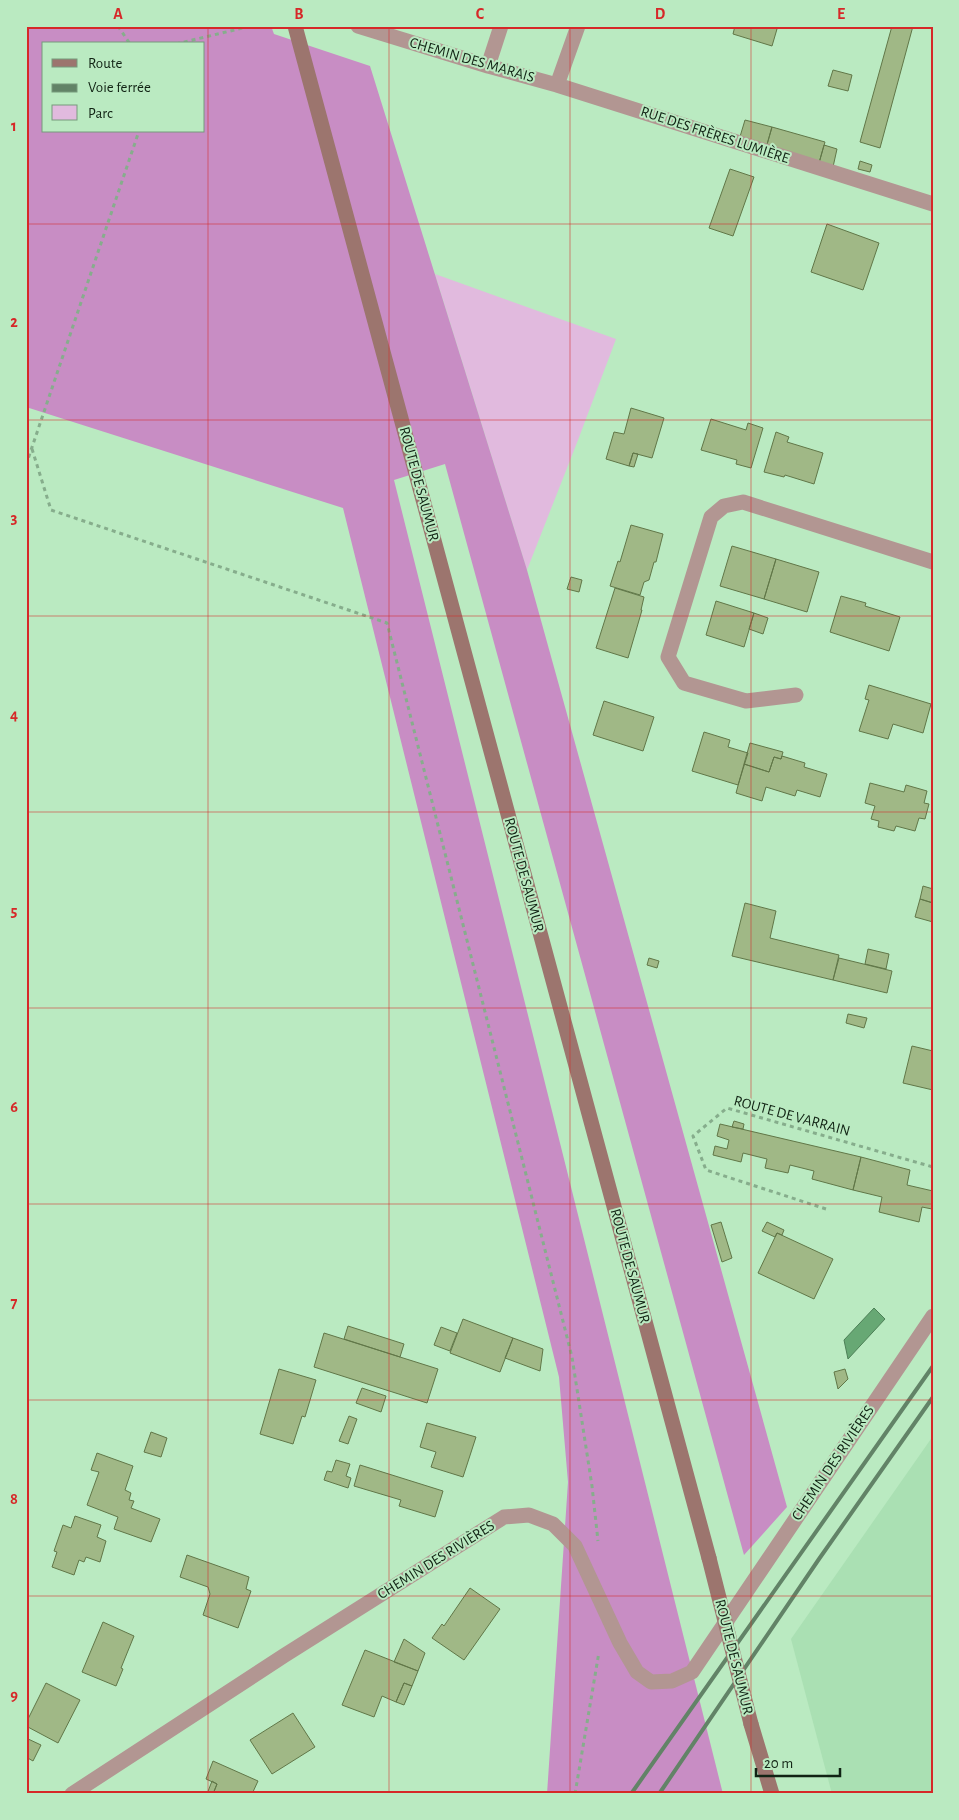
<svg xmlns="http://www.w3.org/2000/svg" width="959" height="1820" font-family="'Alegreya Sans',sans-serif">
  <rect width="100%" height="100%" fill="#baeac1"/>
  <path fill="#aae0b3" d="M933 1436V1794H832L791 1639Z"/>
  <path fill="#e1bade" d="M435 274 616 339 578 440 527 570Z"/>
  <path fill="#c88dc4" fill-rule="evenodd" d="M26 26H271L274 34 370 66 527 570 787 1507 744 1555 445 464 394 480 723 1794H547L568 1482 559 1377 343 508 26 407ZM44 44H204V131H44Z"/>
  <path fill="#67a874" stroke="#4d8057" d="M874 1308 885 1319 848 1359 844 1340Z"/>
  <path fill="#a0b886" stroke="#617748" d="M735 26H769L777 29 772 46 733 34Z
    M892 26H913L880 148 860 142Z
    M833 70 852 75 848 91 828 86Z
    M745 120 772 127 766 148 739 140Z
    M772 127 825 142 819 163 766 148Z
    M824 145 837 149 833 167 819 163Z
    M860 161 872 165 870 172 858 169Z
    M730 169 754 177 733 236 709 228Z
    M827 224 879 243 863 290 811 272Z
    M631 408 664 418 652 458 633 453 629 466 606 459 614 432 624 434Z
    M711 419 746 430 748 423 763 428 751 468 736 464 737 460 701 450Z
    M776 432 789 437 787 442 823 453 814 484 785 475 784 477 764 472Z
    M633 453 638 454 634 467 629 466Z
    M631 525 663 534 656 562H654L649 580 644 582 640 595 610 586 618 561 620 562Z
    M732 546 776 559 764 599 720 586Z
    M776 559 819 572 807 612 764 599Z
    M571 577 582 580 579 592 567 589Z
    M615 588 644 597 641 610H642L628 658 596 648Z
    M841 596 866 603 865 606 900 617 889 651 830 632Z
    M716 601 754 613 744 647 706 635Z
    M754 613 768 618 763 634 749 629Z
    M869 685 931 704 923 733 893 724 888 739 859 731 869 700 865 699Z
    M604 701 654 717 643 751 593 735Z
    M704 732 730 740 728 747 748 753 738 785 692 771Z
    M750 743 783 752 781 759 774 757 769 772 744 764Z
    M782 756 805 763 804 767 827 774 820 797 797 790 795 796 766 787 762 801 736 793 744 764 769 772 774 757 781 759Z
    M870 783 904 792 906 785 927 791 924 803 929 804 925 819 919 818 915 831 896 826 894 831 878 827 879 821 871 819 875 806 865 803Z
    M923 886 933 889V903L920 899Z
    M920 899 933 903V922L915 917Z
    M745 903 776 911 770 938 839 955 833 980 732 956Z
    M868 949 889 954 886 969 865 964Z
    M649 958 659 961 657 968 647 965Z
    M839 958 892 971 887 993 833 980Z
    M848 1014 867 1018 864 1028 846 1023Z
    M912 1046 933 1051V1090L903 1083Z
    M734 1121 744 1124 743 1129 732 1127Z
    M720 1124 861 1157 853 1190 812 1179 814 1171 790 1165 788 1173 765 1168 767 1159 743 1153 741 1162 713 1155 715 1146 727 1149 729 1140 717 1136Z
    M861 1157 910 1170 907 1185 933 1191 932 1209 922 1207 919 1222 879 1212 882 1197 853 1190Z
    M721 1222 732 1258 722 1262 711 1225Z
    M767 1222 784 1230 782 1235 777 1233 775 1237 762 1231Z
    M777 1233 833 1259 814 1299 758 1273Z
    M463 1319 513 1338 500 1372 450 1353Z
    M348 1326 404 1344 400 1357 344 1339Z
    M441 1327 457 1333 450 1351 434 1345Z
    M324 1333 438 1369 427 1403 314 1367Z
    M513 1338 543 1349 540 1371 505 1358Z
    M279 1369 316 1380 305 1417 302 1416 293 1444 260 1434Z
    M845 1369 848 1379 838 1389 834 1372Z
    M362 1388 386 1396 381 1412 356 1403Z
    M349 1416 357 1419 348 1444 339 1441Z
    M427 1423 476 1437 463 1477 431 1467 436 1452 420 1447Z
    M151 1432 167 1438 161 1457 144 1452Z
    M97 1453 133 1466 125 1490 131 1493 129 1500 134 1501 131 1508 160 1519 151 1542 114 1529 118 1517 87 1505 99 1472 91 1470Z
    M336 1460 350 1464 346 1476 351 1478 348 1488 324 1480 327 1471 332 1472Z
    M360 1465 443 1491 435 1517 399 1506 401 1500 354 1486Z
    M75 1516 101 1525 97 1537 106 1541 100 1562 86 1557 84 1562 79 1560 74 1575 52 1567 57 1552 54 1551 63 1525 71 1528Z
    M187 1555 249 1577 246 1589 251 1591 238 1628 203 1615 210 1594 208 1587 180 1577Z
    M470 1588 500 1609 464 1660 432 1638 442 1624 444 1626Z
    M103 1622 134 1636 121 1668 123 1669 116 1686 82 1672Z
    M404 1639 425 1653 418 1671 394 1662Z
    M365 1650 418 1671 412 1686 404 1683 396 1702 382 1696 374 1717 342 1705Z
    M46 1683 80 1700 58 1743 26 1726V1723Z
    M404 1683 412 1686 404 1705 396 1702Z
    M293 1713 315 1747 272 1774 250 1740Z
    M26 1738 41 1745 33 1761 26 1757Z
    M213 1761 258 1781 252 1794H213L217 1784 206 1779Z
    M212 1781 217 1784 213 1794H207Z"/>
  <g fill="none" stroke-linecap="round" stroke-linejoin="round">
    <path stroke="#86ad8c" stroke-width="3" stroke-dasharray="4 4" stroke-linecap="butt" d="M118 26 130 44
      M176 44 251 26
      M32 449 51 510 387 623 572 1357 592 1486 598 1541
      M26 465 139 131
      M826 1209 706 1170 693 1136 727 1108 933 1167
      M575 1794 599 1652"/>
    <path stroke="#b29692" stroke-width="15" d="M358 26 488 66 557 85
      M578 26 557 85 933 204
      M488 66 501 26
      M796 695 746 701 684 683 668 657 711 517 724 506 743 502 933 562
      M72 1794 285 1655 504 1517 529 1515 553 1524 575 1546 620 1643 637 1672 651 1682 672 1681 692 1672 933 1316"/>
    <path stroke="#9c756e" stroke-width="15" d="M295 26 709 1558
      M751 1724 772 1794"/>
    <path stroke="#628367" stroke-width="4" d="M631 1794 933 1366
      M659 1794 819 1559 933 1397"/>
    <path stroke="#9c756e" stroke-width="15" d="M709 1558 751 1724"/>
  </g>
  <path fill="none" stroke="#d62828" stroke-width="1" stroke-opacity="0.55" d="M208 26V1794M389 26V1794M570 26V1794M751 26V1794M26 224H933M26 420H933M26 616H933M26 812H933M26 1008H933M26 1204H933M26 1400H933M26 1596H933"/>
  <g text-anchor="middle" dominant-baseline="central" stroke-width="4" stroke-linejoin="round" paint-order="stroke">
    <g font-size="15" fill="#112314" stroke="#baeac1">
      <text transform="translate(472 60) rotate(16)">CHEMIN DES MARAIS</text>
      <text transform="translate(715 135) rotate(18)">RUE DES FRÈRES LUMIÈRE</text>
      <text transform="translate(419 484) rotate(75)">ROUTE DE SAUMUR</text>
      <text transform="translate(524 875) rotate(75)">ROUTE DE SAUMUR</text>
      <text transform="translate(792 1116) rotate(15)">ROUTE DE VARRAIN</text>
      <text transform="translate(630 1266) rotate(75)">ROUTE DE SAUMUR</text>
      <text transform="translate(833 1463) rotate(-56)">CHEMIN DES RIVIÈRES</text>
      <text transform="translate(436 1560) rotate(-32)">CHEMIN DES RIVIÈRES</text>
      <text transform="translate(734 1657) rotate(76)">ROUTE DE SAUMUR</text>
    </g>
  </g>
  <rect width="959" height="1820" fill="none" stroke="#baeac1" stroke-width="55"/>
  <rect x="42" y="42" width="162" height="90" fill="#baeac1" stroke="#769a7c"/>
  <rect x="52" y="59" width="25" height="8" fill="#9c756e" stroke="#769a7c"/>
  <text x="88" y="68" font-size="15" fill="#112314">Route</text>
  <rect x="52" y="84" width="25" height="8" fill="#628367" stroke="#769a7c"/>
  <text x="88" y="92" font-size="15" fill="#112314">Voie ferrée</text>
  <rect x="52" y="105" width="25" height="15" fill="#e1bade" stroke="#769a7c"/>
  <text x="88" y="118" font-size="15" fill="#112314">Parc</text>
  <path d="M756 1768v8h84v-8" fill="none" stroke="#112314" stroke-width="2.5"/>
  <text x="764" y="1768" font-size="15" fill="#112314" stroke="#baeac1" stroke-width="4" paint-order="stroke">20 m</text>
  <rect x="28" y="28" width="904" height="1764" fill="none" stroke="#d62828" stroke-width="2"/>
  <g font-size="16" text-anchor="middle" font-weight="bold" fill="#d62828">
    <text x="118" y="19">A</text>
    <text x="299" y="19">B</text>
    <text x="480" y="19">C</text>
    <text x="660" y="19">D</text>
    <text x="841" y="19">E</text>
    <text x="14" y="131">1</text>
    <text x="14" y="327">2</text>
    <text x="14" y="523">3</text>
    <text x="14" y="720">4</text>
    <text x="14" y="916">5</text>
    <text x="14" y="1112">6</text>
    <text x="14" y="1308">7</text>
    <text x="14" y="1504">8</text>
    <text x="14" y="1700">9</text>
  </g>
</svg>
